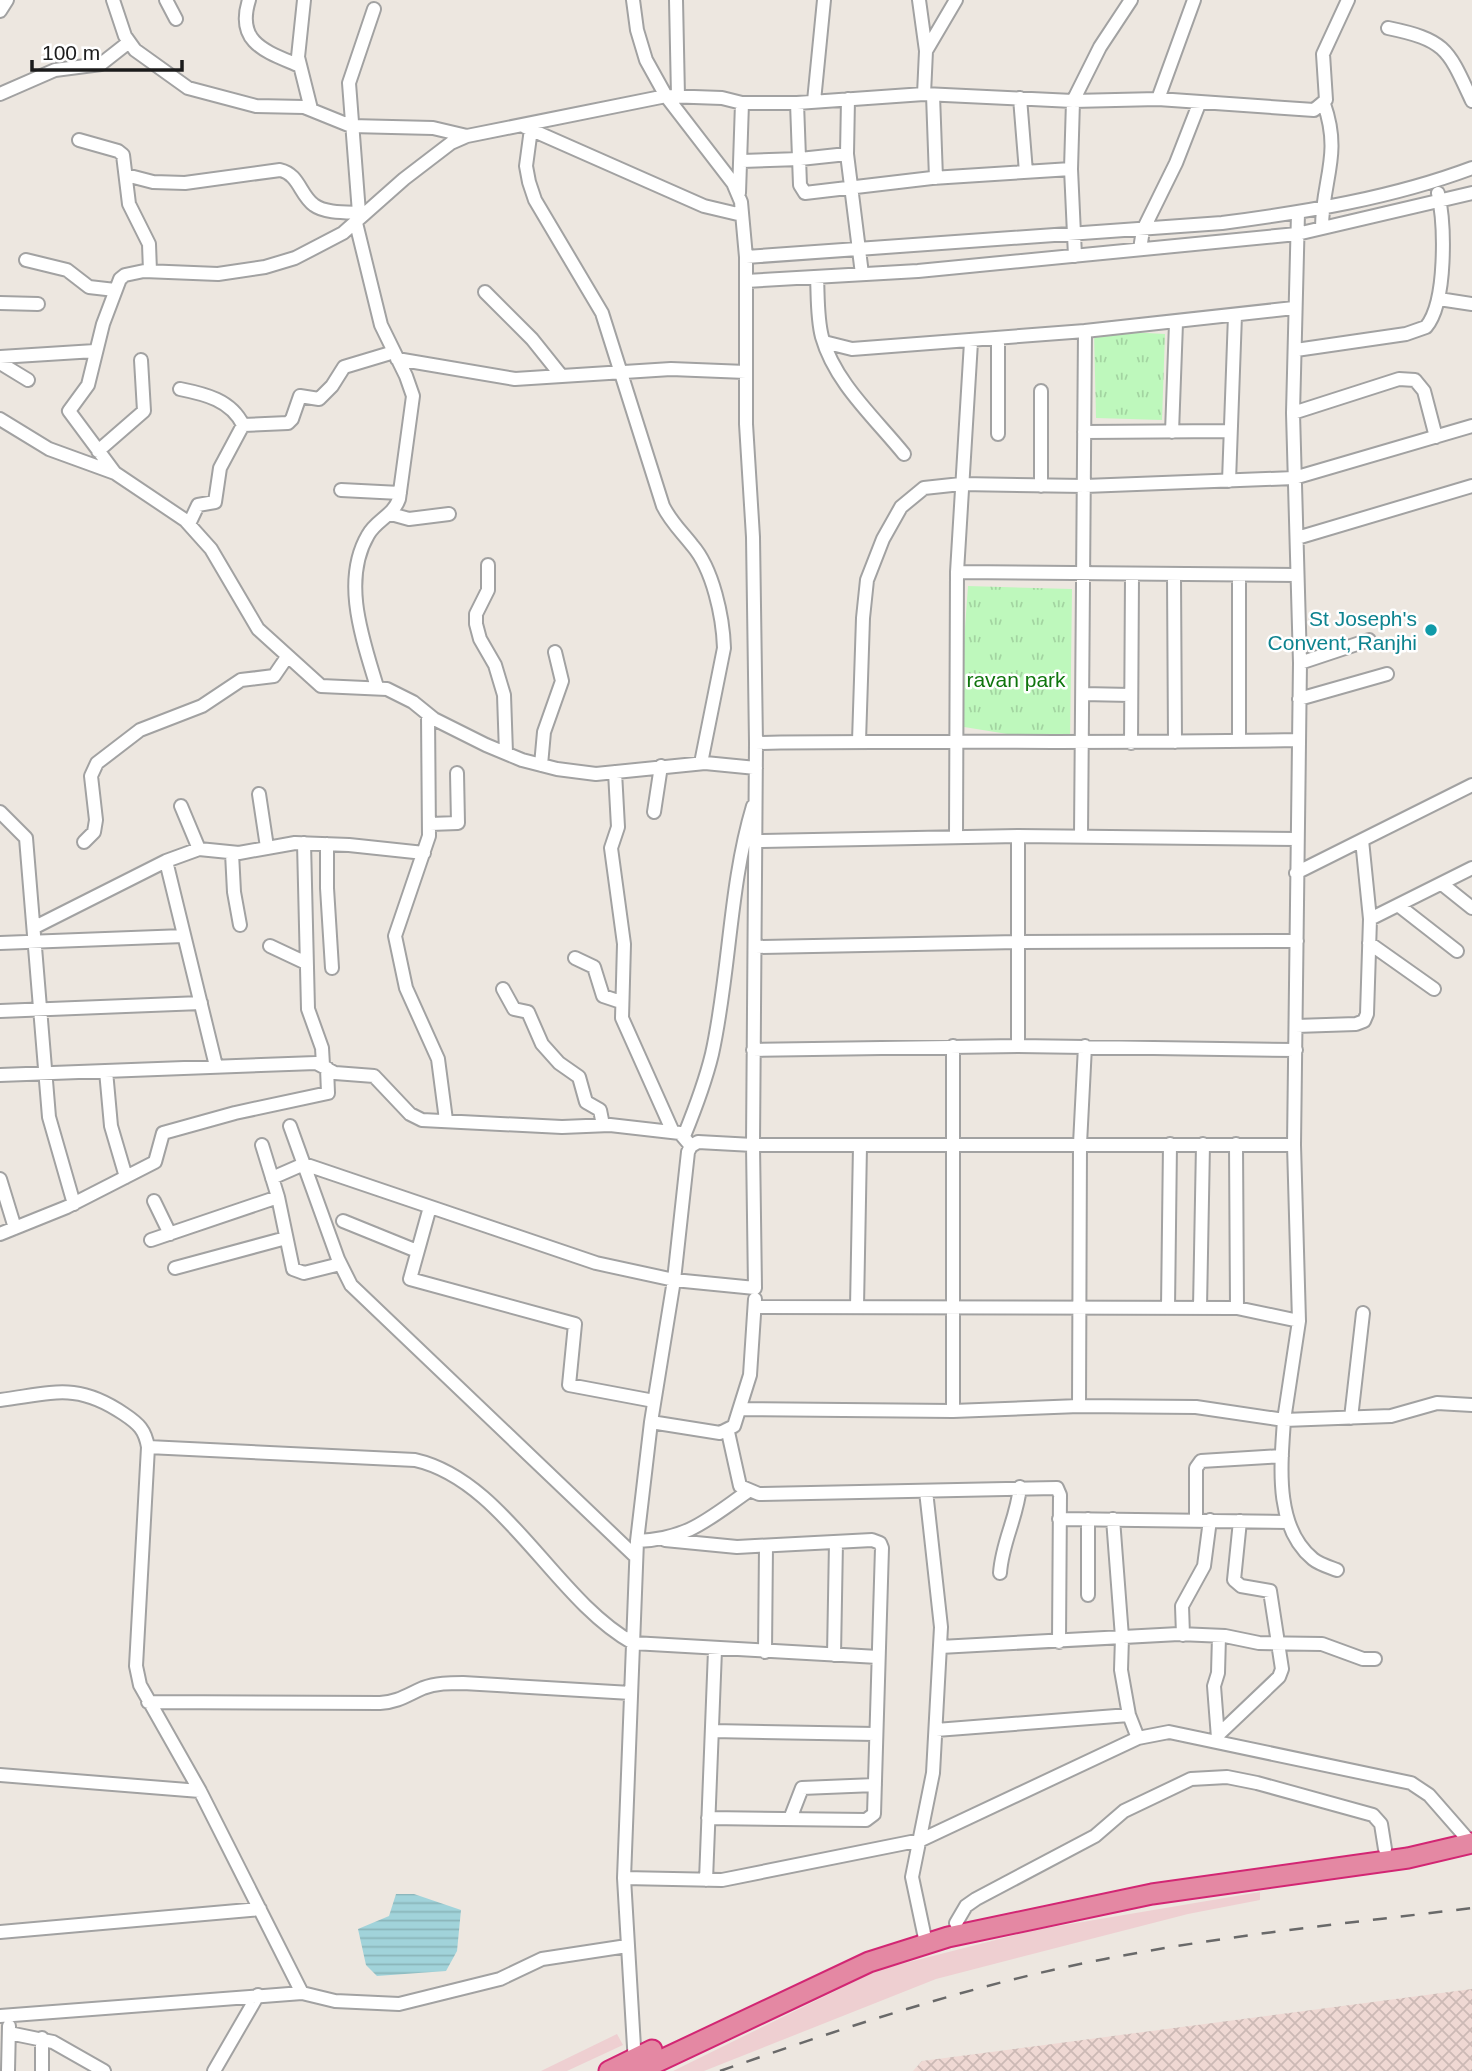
<svg xmlns="http://www.w3.org/2000/svg" width="1472" height="2071" font-family="Arial,sans-serif">
  <defs>
    <pattern id="military-cross-hatch" width="8" height="8" patternUnits="userSpaceOnUse" patternTransform="scale(1.75)"><rect width="8" height="8" fill="#efd8d3"/><path d="M0 0l8 8M0 8l8-8" fill="none" stroke="#ccb9b5"/></pattern>
    <pattern id="park-tufts" width="24" height="20" patternUnits="userSpaceOnUse" patternTransform="scale(1.75)"><rect width="24" height="20" fill="#bef8bc"/><path d="M3 7l-1-3M5 7V3M7 7l1-3M15 17l-1-3M17 17v-4M19 17l1-3" fill="none" stroke="#a3d4a1"/></pattern>
    <pattern id="water-rules" width="6" height="5" patternUnits="userSpaceOnUse" patternTransform="scale(1.75)"><rect width="6" height="5" fill="#a1d3da"/><path d="M0 2.5h6" fill="none" stroke="#8ab5ba"/></pattern>
  </defs>
  <rect width="100%" height="100%" fill="#ede7e0"/>
  <path fill="#eecfd1" d="M1260 1892V1900L1188 1914 936 1979 704 2071H673L878 1970 1035 1930Z
    M617 2034 623 2045 567 2071H541Z"/>
  <path fill="url(#military-cross-hatch)" d="M1472 1989V2071H913L922 2061Z"/>
  <path fill="url(#park-tufts)" d="M1094 330 1165 334 1162 420 1096 418Z
    M968 586 1072 589 1070 744 958 726Z"/>
  <path fill="url(#water-rules)" d="M396 1894H414L461 1910 457 1951 446 1971 377 1976 366 1965 358 1929 389 1916Z"/>
  <g fill="none" stroke-linecap="round" stroke-linejoin="round">
    <defs>
      <path id="minor" d="M113 0 125 36 135 50 188 88 256 106 304 107 351 126 433 128 467 136
        M166 0 176 19
        M249 0C235 44 268 52 300 66
        M304 0 298 57 311 109
        M633 0 637 30 646 60 666 96 733 183 741 202 746 257V424L753 537 756 743 753 1145 698 1142 691 1146 688 1152 674 1280 651 1422 637 1541 624 1878 635 2064
        M676 0 678 96
        M919 0 926 51 924 94
        M0 11 7 0
        M1388 28C1446 40 1448 49 1472 101
        M926 51 956 0
        M0 94 55 70 101 64 129 42
        M933 95 936 178
        M1020 98 1026 172
        M848 99 847 154 862 274
        M1158 99 1194 0
        M814 101 824 0
        M797 103 800 185 805 193 932 178 1071 169
        M525 127 704 206 742 215
        M531 129 526 166 529 182 535 200 602 313 663 506C671 522 681 531 692 545 713 569 723 617 724 648L701 763
        M79 140 118 151 123 155 129 204 149 244 150 271
        M742 161 800 159 847 154
        M126 175 153 182 185 183 280 170C299 174 300 195 314 205 326 214 350 212 364 213
        M739 193 742 103
        M359 213 349 83 374 9
        M356 223 381 325 406 376 413 396 399 499C393 516 376 520 368 535 341 581 363 640 377 687
        M1322 228C1322 180 1342 155 1324 104
        M1140 249 1143 230 1176 163 1199 104
        M1075 256 1071 169 1073 101 1100 47 1131 0
        M746 257 1222 223C1306 212 1392 198 1472 168
        M26 260 67 270 89 287 115 290
        M817 277C818 297 817 318 822 337 835 383 875 418 904 454
        M746 281 918 271 1297 234 1472 193
        M485 292 532 339 560 374
        M1439 299 1472 304
        M0 303 38 304
        M998 339V434
        M824 342 852 349 1085 331
        M1296 350 1406 334 1426 327C1447 302 1445 224 1438 193
        M0 357 95 351
        M397 359 515 379 671 369 746 372
        M0 363 28 380
        M180 389C205 394 231 400 243 425
        M1041 391V486
        M1293 413 1399 379 1415 380 1424 391 1436 437
        M0 419 49 449 115 473 185 520 211 549 258 629 321 686 387 689 413 702 434 719 486 745 522 760 557 769 596 774 705 763 756 768
        M1084 432 1230 431
        M1172 432 1176 323
        M98 451 144 411 141 360
        M115 473 69 411 88 385 103 324 120 279 125 275 144 271 218 274 265 267 295 258 343 233 404 179 451 143 467 136 666 96 722 98 742 103H797L924 94 1073 101 1158 99 1314 110 1326 100 1323 54 1348 0
        M1229 481 1235 315
        M341 490 400 493
        M391 514 409 519 449 514
        M189 524 198 505 215 502 220 468 243 425 288 423 292 419 300 396 319 399 332 386 344 367 394 352
        M1297 538 1472 486
        M488 565V590L476 614V624L480 639 495 665 504 695 506 753
        M957 572 1297 575
        M1174 576 1175 742
        M1239 576V741
        M1300 663 1369 640
        M1083 694 1131 695
        M1299 699 1387 674
        M428 715 429 836 395 936 406 988 438 1059 446 1120
        M859 741 863 618 867 580 883 539 901 507 924 488 961 484 1085 486 1294 478 1472 426
        M756 743C937 740 1117 744 1298 740
        M1131 743 1132 575
        M541 765 544 732 562 681 555 652
        M615 772 618 827 611 848 624 944 622 1018 673 1132
        M259 794 267 847
        M181 806 199 849
        M0 812 26 838 49 1117 74 1204
        M654 812 661 766
        M430 824 458 823 457 773
        M1018 836V1046
        M1081 836 1085 331 1294 308
        M956 837 957 572 971 342
        M758 841 1018 836 1297 839
        M84 842 94 832 96 820 91 776 97 763 140 730 202 706 241 680 274 676 287 657
        M304 843 308 1009 322 1048 323 1065
        M327 844V888L332 968
        M232 853 234 892 240 925
        M166 861 216 1066
        M1296 873 1472 785
        M1442 884 1472 908
        M1398 905 1457 951
        M1370 919 1472 868
        M35 927 166 861 199 849 239 853 295 843 349 845 424 853
        M0 943 184 936
        M1369 943 1434 989
        M270 946 304 962
        M756 947 1019 942 1297 941
        M575 958 594 967 603 996 621 1002
        M503 989 514 1009 528 1012 542 1044 559 1063 579 1077 586 1102 600 1110 603 1125
        M0 1011 201 1003
        M1296 1026 1356 1024 1364 1021 1367 1014 1370 919 1362 840
        M953 1046V1411
        M753 1050 1018 1046 1296 1050
        M106 1071 111 1126 126 1177
        M0 1075 316 1063 335 1073 374 1076 410 1114 422 1120 562 1127 610 1125 680 1133 691 1146
        M290 1126 338 1259 351 1285 636 1557
        M684 1136C695 1109 705 1083 712 1054 730 973 729 886 753 806
        M1236 1144 1237 1308
        M262 1145 278 1197 293 1269 304 1273 340 1264
        M272 1178 304 1164 596 1263 674 1280 755 1288 753 1145H1294L1300 663 1293 413 1298 213
        M0 1179 15 1228
        M154 1201 170 1234
        M430 1207 410 1279 575 1324 569 1385 654 1401
        M343 1221 417 1251
        M0 1234 67 1207 155 1162 163 1133 235 1113 328 1093 327 1068
        M151 1240 278 1197
        M175 1268 286 1238
        M755 1307 1237 1308 1299 1321
        M857 1307 860 1146
        M1168 1308 1170 1144
        M1200 1308 1203 1144
        M0 1400C54 1393 77 1382 124 1414 139 1424 145 1430 148 1447L136 1666 140 1685 200 1791 302 1993
        M1079 1406 1080 1144 1085 1046
        M740 1409 953 1411 1079 1406 1196 1407 1284 1420 1299 1321 1294 1145
        M1351 1418 1363 1313
        M651 1422 720 1433 734 1426 750 1375 755 1299
        M728 1432 740 1486 759 1494 1057 1488 1060 1495 1059 1642
        M148 1447 415 1460C504 1480 554 1599 633 1643L878 1657
        M1059 1519 1288 1522
        M1088 1519V1595
        M1113 1519 1122 1637 1121 1670 1129 1715 1138 1738
        M1196 1520V1468L1201 1461 1282 1456
        M665 1540 737 1547 872 1540 880 1543 882 1548 874 1814 866 1820 708 1818
        M637 1541C688 1539 707 1520 747 1492
        M1337 1570C1329 1567 1319 1564 1313 1559 1274 1527 1281 1465 1284 1420L1391 1416 1437 1403 1472 1405
        M1000 1573C1002 1542 1017 1518 1020 1487
        M1183 1635 1182 1606 1204 1566 1210 1520
        M940 1647 1179 1634 1225 1636 1259 1643 1322 1644 1363 1659H1375
        M765 1652 766 1546
        M834 1655 836 1542
        M148 1702 380 1703C398 1702 407 1695 423 1688 436 1683 450 1683 463 1683L631 1693
        M936 1730 1129 1715
        M712 1731 875 1734
        M1218 1735 1279 1677 1282 1669 1270 1591 1241 1586 1234 1580 1240 1521
        M1218 1738 1214 1686 1218 1673 1219 1636
        M0 1775 200 1791
        M790 1819 802 1788 875 1785
        M624 1878 722 1880 921 1840 1138 1738 1169 1732 1411 1783 1429 1795 1471 1843
        M706 1880 715 1650
        M956 1923 966 1906 976 1899 1095 1836 1124 1811 1191 1779 1227 1777 1257 1783 1373 1815 1381 1824 1385 1849
        M0 1932 260 1909
        M926 1943 912 1877 933 1773 941 1627 926 1491
        M0 2016 302 1993 335 2001 399 2004 500 1979 542 1959 627 1946
        M9 2033 53 2042 104 2071
        M8 2071 9 2026
        M42 2071V2038
        M214 2071 258 1995"/>
      <path id="highway" d="M609 2071 652 2050
        M638 2071 869 1962 948 1937 1152 1894 1408 1858 1472 1843"/>
    </defs>
    <use href="#minor" stroke="#a2a2a2" stroke-width="16"/>
    <use href="#highway" stroke="#d22673" stroke-width="23"/>
    <use href="#minor" stroke="#fff" stroke-width="12"/>
    <use href="#highway" stroke="#e488a3" stroke-width="19"/>
    <path stroke="#696969" stroke-width="2.5" stroke-dasharray="14 14" stroke-linecap="butt" d="M720 2071C846 2027 974 1984 1105 1959 1226 1935 1350 1923 1472 1908"/>
  </g>
  <circle fill="#0f9aa8" stroke="#fff" stroke-width="2.5" cx="1431" cy="630" r="7"/>
  <g text-anchor="middle" dominant-baseline="central" stroke-width="5" stroke-linejoin="round" paint-order="stroke">
    <g font-size="21" fill="#0d838f" stroke="#fff" text-anchor="end">
      <text x="1417" y="618">St Joseph's<tspan x="1417" dy="24">Convent, Ranjhi</tspan></text>
    </g>
    <g font-size="21" fill="#0f750d" stroke="#fff">
      <text x="1016" y="679">ravan park</text>
    </g>
  </g>
  <path d="M32 60v10h150v-10" fill="none" stroke="#1b1b1b" stroke-width="3.5"/>
  <text x="42" y="60" font-size="21" fill="#1b1b1b" stroke="#ffffff" stroke-width="5" paint-order="stroke">100 m</text>
</svg>
